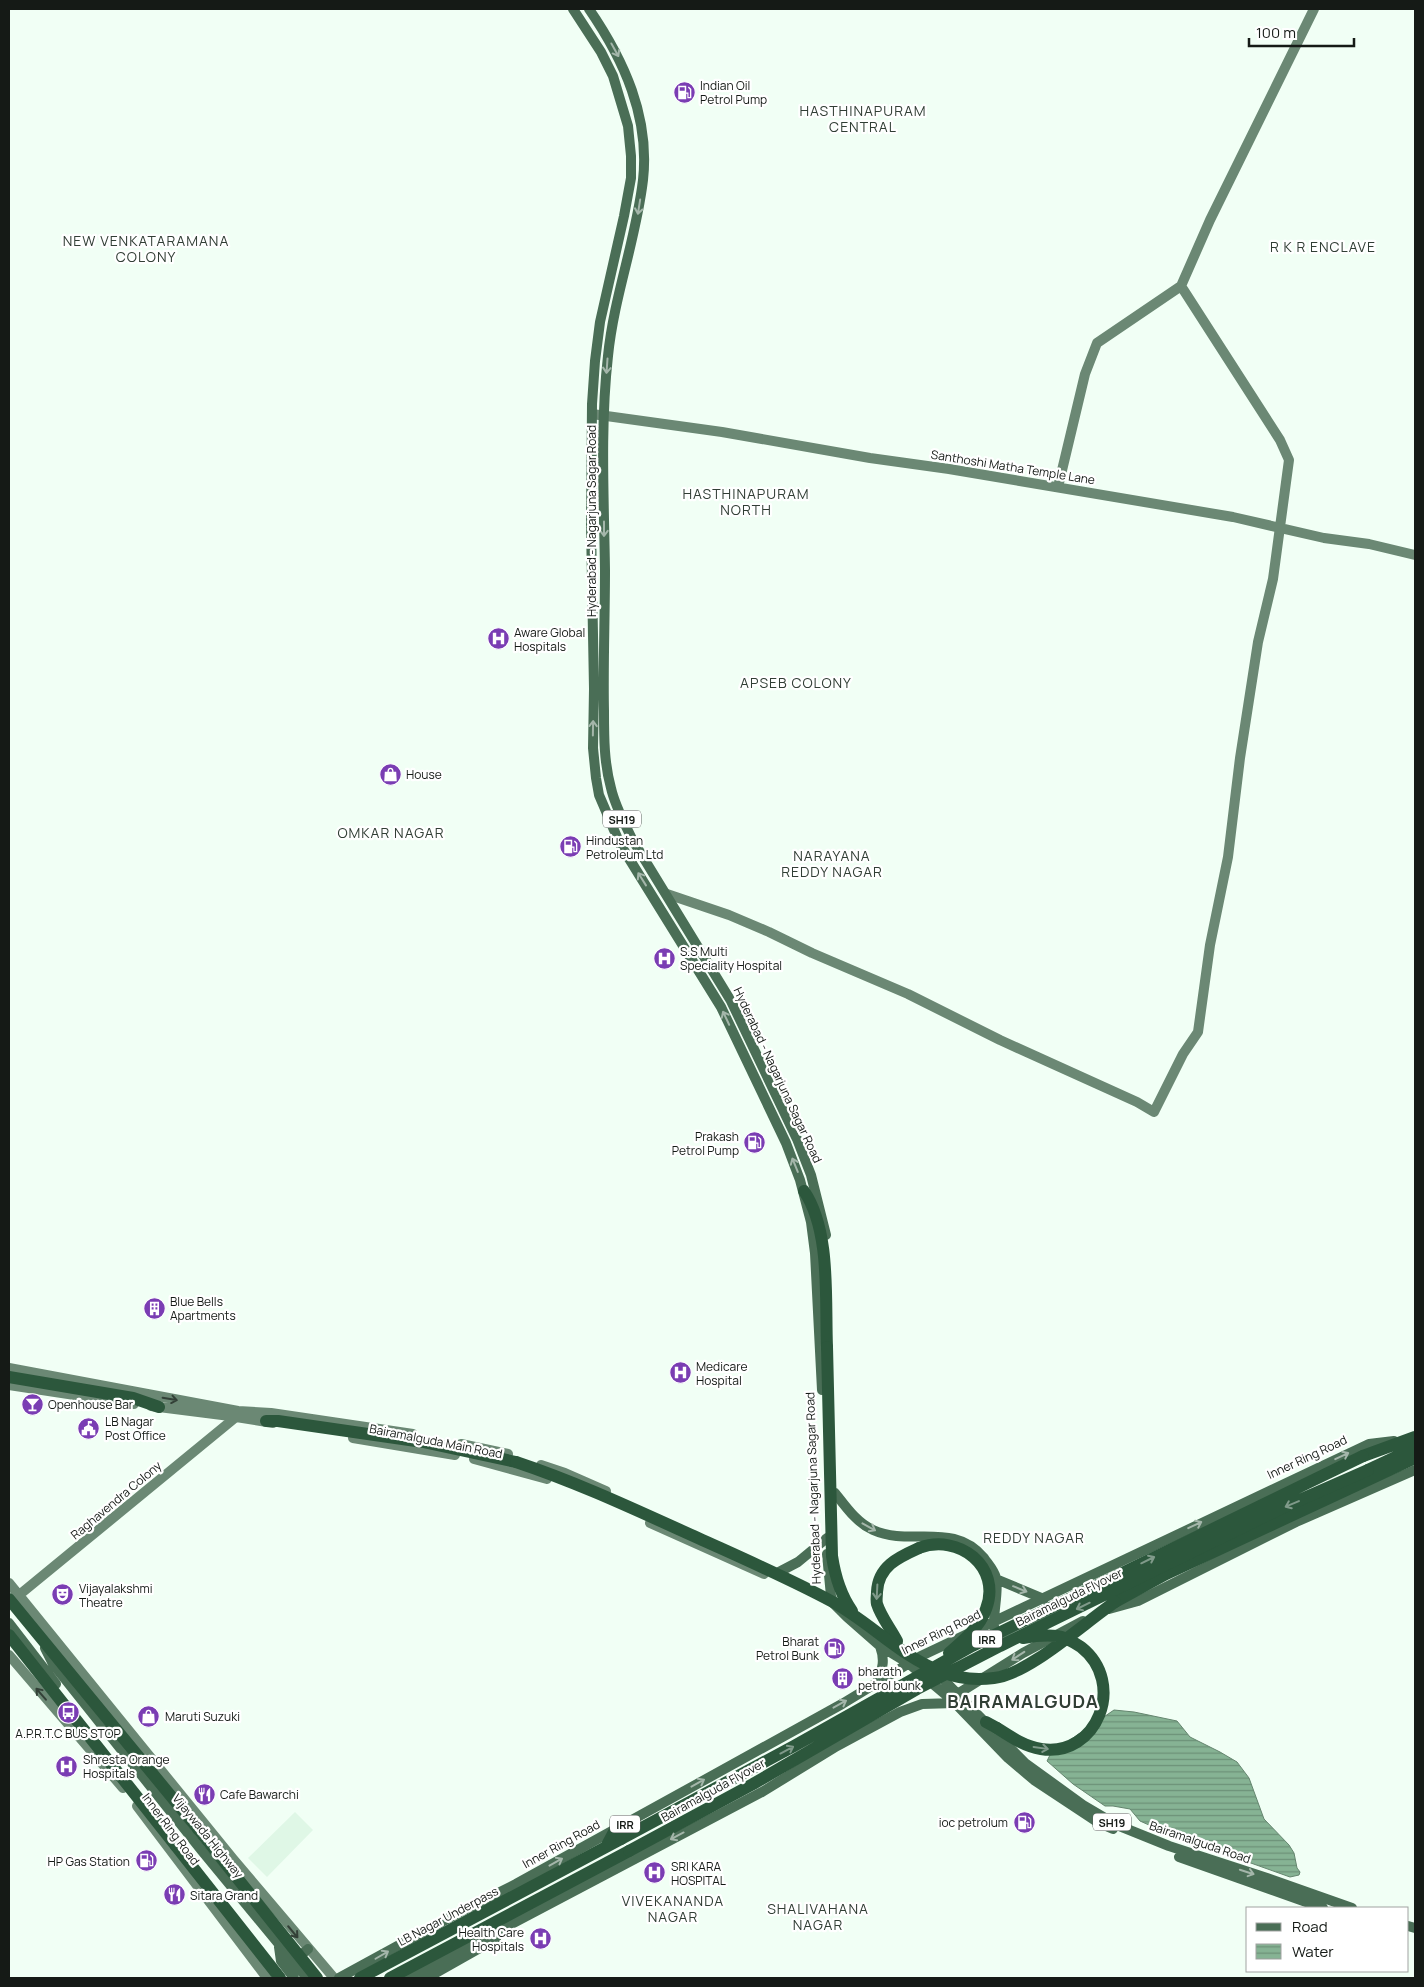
<svg xmlns="http://www.w3.org/2000/svg" width="1424" height="1987" font-family="Manrope,sans-serif">
  <defs>
    <pattern id="water-rules" width="6" height="5" patternUnits="userSpaceOnUse" patternTransform="scale(1.25)"><rect width="6" height="5" fill="#86b394"/><path d="M0 2.5h6" fill="none" stroke="#6c9178"/></pattern>
  </defs>
  <rect width="100%" height="100%" fill="#f1fff5"/>
  <path fill="#dff7e6" d="M295 1812 313 1830 267 1877 248 1858Z"/>
  <path fill="url(#water-rules)" stroke="#64856e" d="M1114 1710 1134 1712 1177 1721 1190 1737 1220 1752 1237 1762 1249 1778 1264 1819 1289 1845 1294 1853 1297 1868 1300 1872 1299 1875 1290 1877 1192 1842 1167 1829 1149 1825 1140 1821 1130 1809 1113 1806H1105L1073 1784 1047 1761 1051 1753Z"/>
  <g fill="none" stroke-linecap="round" stroke-linejoin="round">
    <path stroke="#6b8874" stroke-width="10" d="M592 414 722 432 870 458 949 469 1233 517 1324 538 1369 544 1415 555
      M1058 487 1085 374 1097 343 1181 286 1210 220 1314 9
      M667 894 729 915 769 932 812 953 908 994 1000 1040 1137 1102 1154 1112 1183 1054 1198 1032 1210 945 1228 857 1240 758 1258 642 1273 579 1289 460 1280 440 1181 286
      M9 1368 238 1411 271 1413 413 1434
      M9 1385 134 1404
      M151 1406 230 1416 273 1423
      M353 1438 455 1455
      M461 1444 508 1454
      M474 1459 547 1479
      M541 1465 565 1473 606 1491
      M650 1523 764 1574
      M9 1583 233 1859 334 1978
      M13 1600 236 1417
      M9 1655 123 1788
      M137 1806 267 1978"/>
    <path stroke="#4a6e56" stroke-width="10" d="M573 9 601 52 613 76 628 126 631 156V178L624 216 600 322 595 361 592 404 591 526 594 689 593 748 596 778 599 795 620 844 721 1007 786 1143 800 1180 811 1222 815 1253 822 1390
      M589 9C624 60 650 117 643 180 636 240 614 296 608 356 600 427 604 499 605 570 605 617 603 664 604 711 604 737 604 763 611 788 615 806 624 822 632 839L731 1001 797 1139 811 1175 826 1235
      M835 1493C846 1507 857 1523 873 1530 911 1547 953 1521 984 1558 988 1564 994 1570 996 1578 999 1588 993 1614 994 1627
      M827 1554 831 1596 834 1604 847 1617 880 1646 908 1663 953 1701 1008 1758 1034 1780 1099 1823 1113 1829
      M779 1572 798 1562 827 1538
      M996 1579 1044 1599
      M1109 1609 1138 1601 1296 1522 1415 1470
      M9 1623 56 1684
      M45 1648 53 1664 202 1851 307 1978
      M937 1673 1025 1763 1083 1805 1117 1825 1169 1846 1267 1878 1352 1908
      M877 1682C883 1668 885 1660 880 1646
      M959 1693 1023 1653 1083 1621
      M1179 1857 1323 1908
      M1408 1926 1415 1928
      M279 1947 281 1961 294 1978
      M294 1961 308 1949
      M339 1978 458 1913 516 1884 842 1704 921 1656 1369 1444 1394 1441
      M409 1978 762 1792 837 1746 900 1712 922 1704 955 1703
      M427 1978 496 1939"/>
    <path stroke="#2c573c" stroke-width="12" d="M804 1191C831 1231 825 1299 827 1347
      M9 1377 133 1398 159 1407
      M266 1421H278L423 1442 516 1462
      M1363 1456 1415 1437
      M1368 1470 1415 1448
      M9 1599 198 1829
      M1115 1602 1166 1574 1415 1458
      M9 1635 176 1846
      M897 1641C891 1629 881 1617 877 1604 876 1600 877 1596 877 1592 878 1566 899 1557 919 1548
      M986 1722 997 1728
      M606 1847 616 1828
      M360 1978 621 1839
      M390 1978 629 1851"/>
    <path stroke="#2c573c" stroke-width="12" d="M827 1347 832 1556C835 1576 840 1594 852 1611
      M516 1462C579 1483 638 1511 698 1538 742 1558 788 1578 831 1601 870 1622 901 1657 942 1672 959 1679 977 1680 994 1678 1029 1674 1084 1623 1115 1602
      M919 1548C959 1533 1002 1567 986 1609 980 1627 963 1641 949 1653
      M997 1728C1011 1737 1024 1746 1041 1749 1097 1758 1127 1683 1081 1647 1075 1643 1065 1637 1057 1636 1046 1635 1034 1636 1023 1638
      M198 1829 317 1978
      M621 1839 794 1746 972 1646 1363 1456
      M176 1846 280 1978
      M629 1851 753 1784 917 1689 1000 1646 1286 1506 1368 1470"/>
  </g>
  <defs><path id="oneway-shaft" d="M-6 0H5M1.5-3L5.5 0L1.5 3" fill="none" stroke-width="1.6" stroke-linecap="round" stroke-linejoin="round" transform="scale(1.25)"/></defs>
  <g stroke="#a4b6aa">
    <use href="#oneway-shaft" transform="translate(615 50) rotate(61)"/>
    <use href="#oneway-shaft" transform="translate(639 207) rotate(99)"/>
    <use href="#oneway-shaft" transform="translate(607 366) rotate(94)"/>
    <use href="#oneway-shaft" transform="translate(604 529) rotate(90)"/>
    <use href="#oneway-shaft" transform="translate(593 728) rotate(-89)"/>
    <use href="#oneway-shaft" transform="translate(642 879) rotate(-122)"/>
    <use href="#oneway-shaft" transform="translate(726 1018) rotate(-115)"/>
    <use href="#oneway-shaft" transform="translate(795 1165) rotate(-112)"/>
    <use href="#oneway-shaft" transform="translate(1342 1456) rotate(-25)"/>
    <use href="#oneway-shaft" transform="translate(1195 1525) rotate(-25)"/>
    <use href="#oneway-shaft" transform="translate(869 1527) rotate(29)"/>
    <use href="#oneway-shaft" transform="translate(1020 1589) rotate(22)"/>
    <use href="#oneway-shaft" transform="translate(1018 1656) rotate(147)"/>
    <use href="#oneway-shaft" transform="translate(840 1704) rotate(-29)"/>
    <use href="#oneway-shaft" transform="translate(698 1783) rotate(-29)"/>
    <use href="#oneway-shaft" transform="translate(677 1836) rotate(152)"/>
    <use href="#oneway-shaft" transform="translate(556 1862) rotate(-29)"/>
    <use href="#oneway-shaft" transform="translate(1247 1872) rotate(18)"/>
    <use href="#oneway-shaft" transform="translate(382 1955) rotate(-30)"/>
  </g>
  <g stroke="#334037">
    <use href="#oneway-shaft" transform="translate(170 1399) rotate(10)"/>
    <use href="#oneway-shaft" transform="translate(41 1694) rotate(-131)"/>
    <use href="#oneway-shaft" transform="translate(293 1932) rotate(50)"/>
  </g>
  <g stroke="#809a8a">
    <use href="#oneway-shaft" transform="translate(1292 1504) rotate(157)"/>
    <use href="#oneway-shaft" transform="translate(1148 1560) rotate(-26)"/>
    <use href="#oneway-shaft" transform="translate(877 1592) rotate(93)"/>
    <use href="#oneway-shaft" transform="translate(1083 1606) rotate(154)"/>
    <use href="#oneway-shaft" transform="translate(1041 1748) rotate(8)"/>
    <use href="#oneway-shaft" transform="translate(787 1750) rotate(-28)"/>
  </g>
  <defs>
    <symbol id="fuel-disc" viewBox="-11 -11 22 22"><circle r="9.5" fill="#7a3db3" stroke="#fff"/><path d="M-5.5-6h7V0h2V4h1.3V-2.5L3-4.5l.8-.8L6-3V5H2.5V1h-1V6h-7ZM-4.2-4.7v3.2H.2V-4.7Z" fill="#fff"/></symbol>
    <symbol id="hospital-disc" viewBox="-11 -11 22 22"><circle r="9.5" fill="#7a3db3" stroke="#fff"/><path d="M-5-5h3v3.5h4V-5h3V5h-3V1.5h-4V5h-3Z" fill="#fff"/></symbol>
    <symbol id="shop-disc" viewBox="-11 -11 22 22"><circle r="9.5" fill="#7a3db3" stroke="#fff"/><path d="M-5-2.5h2.3a2.7 3.5 0 0 1 5.4 0H5L5.5 6h-11ZM-1.5-2.5h3a1.5 2.3 0 0 0-3 0Z" fill="#fff"/></symbol>
    <symbol id="building-disc" viewBox="-11 -11 22 22"><circle r="9.5" fill="#7a3db3" stroke="#fff"/><path d="M-4-6H4V6H1V3H-1V6H-4ZM-2.5-4.3h1.7v1.8h-1.7ZM.8-4.3h1.7v1.8H.8ZM-2.5-1h1.7V.8h-1.7ZM.8-1h1.7V.8H.8Z" fill="#fff"/></symbol>
    <symbol id="bar-disc" viewBox="-11 -11 22 22"><circle r="9.5" fill="#7a3db3" stroke="#fff"/><path d="M-6-5H6L.8 .8V4.5H3.5V6h-7V4.5H-.8V.8Z" fill="#fff"/></symbol>
    <symbol id="civic-disc" viewBox="-11 -11 22 22"><circle r="9.5" fill="#7a3db3" stroke="#fff"/><path d="M-.6-6.5H3V-4.5H.6V-3L4-1V1h2V6H-6V1h2V-1L-.6-3ZM-1.2 2.5V6h2.4V2.5Z" fill="#fff"/></symbol>
    <symbol id="theatre-disc" viewBox="-11 -11 22 22"><circle r="9.5" fill="#7a3db3" stroke="#fff"/><path d="M-5-5.5Q0-4 5-5.5V0Q5 5 0 6Q-5 5-5 0ZM-3.3-2.5H-1v1.5H-3.3ZM1-2.5H3.3v1.5H1ZM-2.8 1Q0 5.5 2.8 1Z" fill="#fff"/></symbol>
    <symbol id="bus-disc" viewBox="-11 -11 22 22"><circle r="9.5" fill="#7a3db3" stroke="#fff"/><path d="M-5-6H5V4H4V6H2V4H-2V6H-4V4H-5ZM-3.5-4V0h7V-4ZM-3.5 1.2v1.5H-2V1.2ZM2 1.2v1.5H3.5V1.2Z" fill="#fff"/></symbol>
    <symbol id="restaurant-disc" viewBox="-11 -11 22 22"><circle r="9.5" fill="#7a3db3" stroke="#fff"/><path d="M-5-6h1v4h1v-4h1v4h1v-4h1v5L-1.5 .5V6h-2V.5L-5-1ZM5-6V6H3V1.5H1.5Q1.5-4 5-6Z" fill="#fff"/></symbol>
  </defs>
  <g fill-rule="evenodd">
    <use href="#fuel-disc" x="672" y="80" width="25" height="25"/>
    <use href="#hospital-disc" x="486" y="626" width="25" height="25"/>
    <use href="#shop-disc" x="378" y="762" width="25" height="25"/>
    <use href="#fuel-disc" x="558" y="834" width="25" height="25"/>
    <use href="#hospital-disc" x="652" y="946" width="25" height="25"/>
    <use href="#fuel-disc" x="742" y="1130" width="25" height="25"/>
    <use href="#building-disc" x="142" y="1296" width="25" height="25"/>
    <use href="#hospital-disc" x="668" y="1360" width="25" height="25"/>
    <use href="#bar-disc" x="20" y="1392" width="25" height="25"/>
    <use href="#civic-disc" x="76" y="1416" width="25" height="25"/>
    <use href="#theatre-disc" x="50" y="1582" width="25" height="25"/>
    <use href="#fuel-disc" x="822" y="1636" width="25" height="25"/>
    <use href="#building-disc" x="830" y="1666" width="25" height="25"/>
    <use href="#bus-disc" x="56" y="1700" width="25" height="25"/>
    <use href="#shop-disc" x="136" y="1704" width="25" height="25"/>
    <use href="#hospital-disc" x="54" y="1754" width="25" height="25"/>
    <use href="#restaurant-disc" x="192" y="1782" width="25" height="25"/>
    <use href="#fuel-disc" x="1012" y="1810" width="25" height="25"/>
    <use href="#fuel-disc" x="134" y="1848" width="25" height="25"/>
    <use href="#hospital-disc" x="642" y="1860" width="25" height="25"/>
    <use href="#restaurant-disc" x="162" y="1882" width="25" height="25"/>
    <use href="#hospital-disc" x="528" y="1926" width="25" height="25"/>
  </g>
  <g text-anchor="middle" dominant-baseline="central" stroke-width="4.5" stroke-linejoin="round" paint-order="stroke">
    <g fill="#fff" stroke="#5b5f5c" stroke-width="1">
      <rect x="603" y="810.5" width="38" height="17" rx="4"/>
      <rect x="972" y="1630.5" width="30" height="17" rx="4"/>
      <rect x="1093" y="1813.5" width="38" height="17" rx="4"/>
      <rect x="610" y="1815.5" width="30" height="17" rx="4"/>
    </g>
    <g font-size="11" font-weight="bold" fill="#151a16">
      <text x="622" y="819">SH19</text>
      <text x="987" y="1639">IRR</text>
      <text x="1112" y="1822">SH19</text>
      <text x="625" y="1824">IRR</text>
    </g>
    <g font-size="12" fill="#151a16" stroke="#fff" text-anchor="start">
      <text x="700" y="85">Indian Oil<tspan x="700" dy="14">Petrol Pump</tspan></text>
      <text x="514" y="632">Aware Global<tspan x="514" dy="14">Hospitals</tspan></text>
      <text x="406" y="774">House</text>
      <text x="586" y="840">Hindustan<tspan x="586" dy="14">Petroleum Ltd</tspan></text>
      <text x="680" y="951">S.S Multi<tspan x="680" dy="14">Speciality Hospital</tspan></text>
      <text x="739" y="1136" text-anchor="end">Prakash<tspan x="739" dy="14">Petrol Pump</tspan></text>
      <text x="170" y="1301">Blue Bells<tspan x="170" dy="14">Apartments</tspan></text>
      <text x="696" y="1366">Medicare<tspan x="696" dy="14">Hospital</tspan></text>
      <text x="48" y="1404">Openhouse Bar</text>
      <text x="105" y="1421">LB Nagar<tspan x="105" dy="14">Post Office</tspan></text>
      <text x="79" y="1588">Vijayalakshmi<tspan x="79" dy="14">Theatre</tspan></text>
      <text x="819" y="1641" text-anchor="end">Bharat<tspan x="819" dy="14">Petrol Bunk</tspan></text>
      <text x="858" y="1671">bharath<tspan x="858" dy="14">petrol bunk</tspan></text>
      <text x="165" y="1716">Maruti Suzuki</text>
      <text x="68" y="1733" text-anchor="middle">A.P.R.T.C BUS STOP</text>
      <text x="83" y="1759">Shresta Orange<tspan x="83" dy="14">Hospitals</tspan></text>
      <text x="220" y="1794">Cafe Bawarchi</text>
      <text x="1008" y="1822" text-anchor="end">ioc petrolum</text>
      <text x="130" y="1861" text-anchor="end">HP Gas Station</text>
      <text x="671" y="1866">SRI KARA<tspan x="671" dy="14">HOSPITAL</tspan></text>
      <text x="190" y="1895">Sitara Grand</text>
      <text x="524" y="1932" text-anchor="end">Health Care<tspan x="524" dy="14">Hospitals</tspan></text>
    </g>
    <g font-size="12" fill="#151a16" stroke="#fff">
      <text transform="translate(1013 467) rotate(9)">Santhoshi Matha Temple Lane</text>
      <text transform="translate(591 521) rotate(-90)">Hyderabad - Nagarjuna Sagar Road</text>
      <text transform="translate(778 1075) rotate(65)">Hyderabad - Nagarjuna Sagar Road</text>
      <text transform="translate(436 1441) rotate(11)">Bairamalguda Main Road</text>
      <text transform="translate(1307 1457) rotate(-25)">Inner Ring Road</text>
      <text transform="translate(813 1488) rotate(-92)">Hyderabad - Nagarjuna Sagar Road</text>
      <text transform="translate(116 1500) rotate(-40)">Raghavendra Colony</text>
      <text transform="translate(1069 1597) rotate(-26)">Bairamalguda Flyover</text>
      <text transform="translate(941 1632) rotate(-26)">Inner Ring Road</text>
      <text transform="translate(713 1790) rotate(-29)">Bairamalguda Flyover</text>
      <text transform="translate(171 1829) rotate(53)">Inner Ring Road</text>
      <text transform="translate(208 1836) rotate(51)">Vijaywada Highway</text>
      <text transform="translate(1200 1842) rotate(19)">Bairamalguda Road</text>
      <text transform="translate(561 1844) rotate(-29)">Inner Ring Road</text>
      <text transform="translate(448 1916) rotate(-28)">LB Nagar Underpass</text>
    </g>
    <g font-size="14" letter-spacing="1" fill="#313e35" stroke="#fff">
      <text x="863" y="110">HASTHINAPURAM<tspan x="863" dy="16">CENTRAL</tspan></text>
      <text x="146" y="240">NEW VENKATARAMANA<tspan x="146" dy="16">COLONY</tspan></text>
      <text x="1323" y="246">R K R ENCLAVE</text>
      <text x="746" y="493">HASTHINAPURAM<tspan x="746" dy="16">NORTH</tspan></text>
      <text x="796" y="682">APSEB COLONY</text>
      <text x="391" y="832">OMKAR NAGAR</text>
      <text x="832" y="855">NARAYANA<tspan x="832" dy="16">REDDY NAGAR</tspan></text>
      <text x="1034" y="1537">REDDY NAGAR</text>
      <text x="673" y="1900">VIVEKANANDA<tspan x="673" dy="16">NAGAR</tspan></text>
      <text x="818" y="1908">SHALIVAHANA<tspan x="818" dy="16">NAGAR</tspan></text>
    </g>
    <g font-size="18" font-weight="bold" letter-spacing="1" fill="#313e35" stroke="#fff">
      <text x="1023" y="1701">BAIRAMALGUDA</text>
    </g>
  </g>
  <rect width="1424" height="1987" fill="none" stroke="#151a16" stroke-width="20"/>
  <rect x="1246" y="1907" width="162" height="65" fill="#ffffff" stroke="#a1a3a2"/>
  <rect x="1256" y="1923" width="25" height="8" fill="#4a6e56" stroke="#a1a3a2"/>
  <text x="1292" y="1932" font-size="15" fill="#151a16">Road</text>
  <rect x="1256" y="1944" width="25" height="15" fill="url(#water-rules)" stroke="#a1a3a2"/>
  <text x="1292" y="1957" font-size="15" fill="#151a16">Water</text>
  <path d="M1249 38v8h105v-8" fill="none" stroke="#151a16" stroke-width="2.5"/>
  <text x="1256" y="38" font-size="15" fill="#151a16" stroke="#ffffff" stroke-width="4" paint-order="stroke">100 m</text>
</svg>
